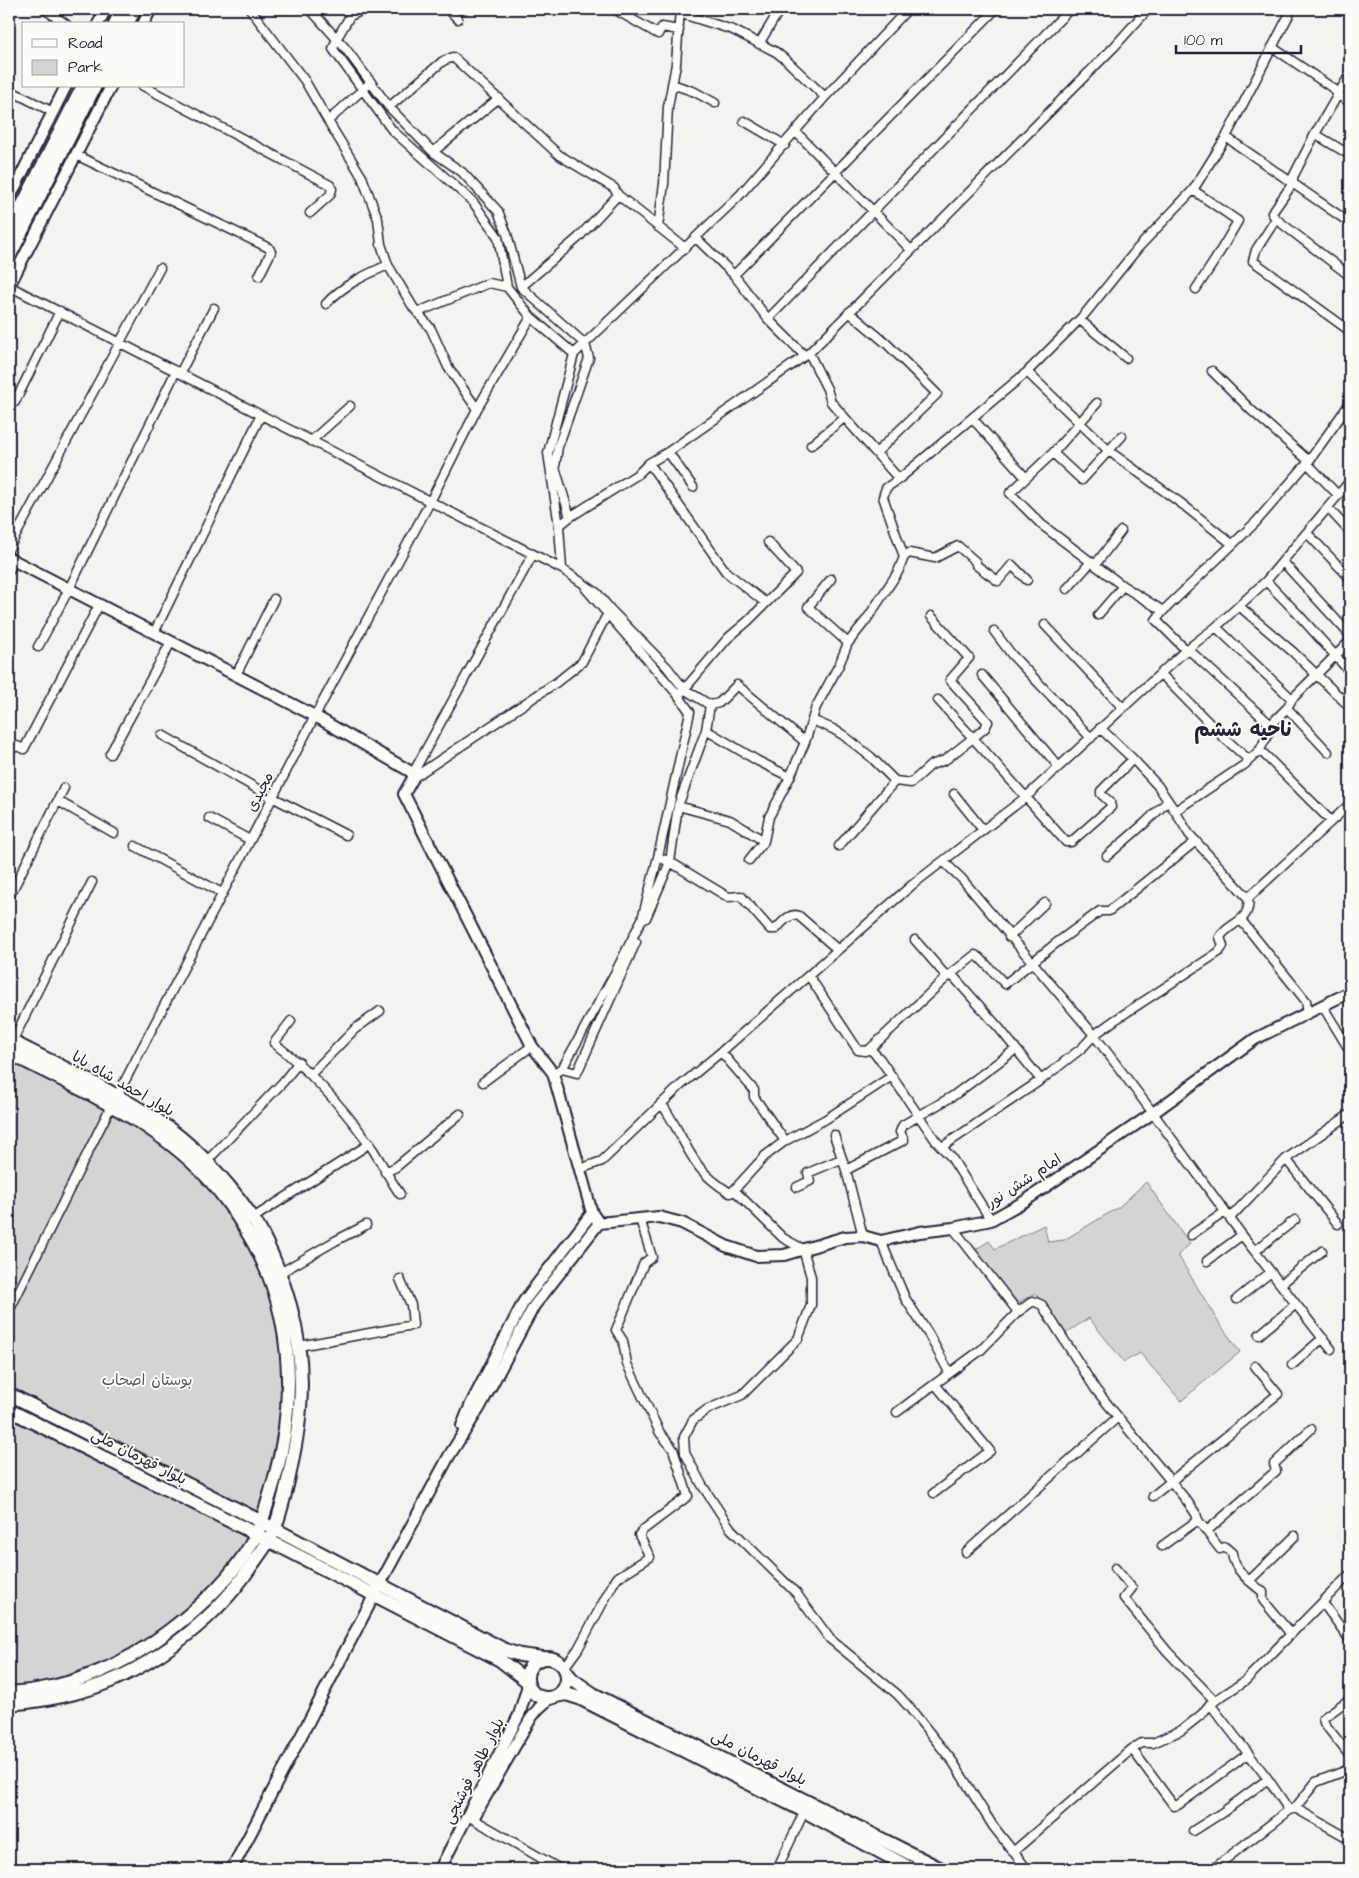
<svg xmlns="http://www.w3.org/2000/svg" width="1359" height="1878" font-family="'Architects Daughter','Playpen Sans Arabic',sans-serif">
  <rect width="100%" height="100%" fill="#f4f3ef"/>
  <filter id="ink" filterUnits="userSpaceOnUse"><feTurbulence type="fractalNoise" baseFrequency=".02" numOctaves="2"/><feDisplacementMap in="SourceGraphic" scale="10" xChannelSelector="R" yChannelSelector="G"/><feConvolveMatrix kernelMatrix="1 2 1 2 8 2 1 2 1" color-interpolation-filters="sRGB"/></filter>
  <g filter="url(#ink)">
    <path fill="#d5d4d5" stroke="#7c7b88" d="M9 1058 150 1131 203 1177 258 1258 280 1331 284 1402 261 1508 247 1539 223 1573 184 1612 146 1641 106 1661 70 1674 29 1686 9 1687Z
      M1146 1182 1190 1244 1178 1255 1217 1320 1240 1352 1181 1401 1140 1353 1124 1362 1089 1318 1066 1333 1035 1293 1018 1303 975 1250 989 1241 995 1249 1044 1225 1048 1242 1064 1240 1119 1207Z"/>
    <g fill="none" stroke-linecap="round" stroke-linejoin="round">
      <defs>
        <path id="minor" d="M44 9 66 24
          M250 9 305 81 328 121 371 82
          M310 9 346 49 389 107 433 152 462 172 498 211 507 234 521 287 585 344 589 358 558 447 555 467 570 517
          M365 9 350 16 337 38 333 49 392 130 473 202 498 237 507 287 531 317 574 354
          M448 9 458 19
          M614 9 658 34 662 27 679 30
          M679 13 733 30 776 52 786 60 825 97
          M759 44 780 9
          M1272 47 1334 89 1338 95 1350 102
          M1350 74 1315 134 1293 177V183L1272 213 1276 219 1256 250 1253 261 1350 331
          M672 84 695 92 715 103
          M143 86 330 185 332 189 330 195 310 213
          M9 90 53 112
          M389 107 443 61 453 57 559 155 614 188 618 195 578 238 521 287
          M328 121 362 177 378 219 381 244 388 265 413 307 431 329 448 367 477 409
          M744 121 785 145
          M796 132 911 250
          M1315 134 1350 155
          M1226 137 1350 223
          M433 152 499 98
          M76 155 269 248 271 252 259 276
          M9 178 17 182
          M1193 190 1238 221 1215 260 1196 289
          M618 195 685 248
          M1276 219 1350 276
          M658 227 664 184 668 107 676 64 680 9
          M696 238 734 275 768 319 805 356
          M734 275 996 9
          M9 286 562 569 597 593 610 609 667 667 684 689 710 705 719 703 737 685 805 742
          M326 304C343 285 365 275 388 265
          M418 312 489 283 507 287
          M849 312 887 344 937 394 876 453
          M768 319 1070 9
          M1080 320 1126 358
          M809 353 1114 47 1148 9
          M1212 371 1251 410 1309 461
          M1027 372 1109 451 1182 504 1232 544
          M180 373 214 308
          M15 402 60 311
          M972 418 1026 478
          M311 441 350 406
          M811 445 844 418
          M668 452 693 487
          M1053 453 1082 480 1122 436
          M649 463 726 572 766 603 796 573 768 542
          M1307 463 1338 495
          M899 479 1027 372 1084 315 1138 248 1193 190 1226 137 1292 9
          M1328 508 1350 532
          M559 526 570 517 638 474 649 463 668 452 809 353 827 389 831 402 899 479 886 488 883 497 904 557
          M1307 533 1350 578
          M9 548 160 268
          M1091 562 1042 525 1010 493 1053 453 1097 403
          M1283 562 1350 635
          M1095 565 1121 531
          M562 569 559 526 548 453 574 354 739 196 825 97 908 9
          M9 571 14 561
          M831 579 808 607 848 643
          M1266 581 1297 613 1350 672
          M1067 589 1091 562 1123 586
          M1239 606 1293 652 1350 707
          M1098 615 1123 586 1163 611
          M931 616 969 658 950 680 988 722 985 728 973 738 1066 842H1071L1111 807 1110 802 1101 794V791L1133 759
          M1045 625 1123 708
          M1216 627 1292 699
          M994 631 1012 655 1091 738
          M154 633 261 415
          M38 647 69 589 176 371
          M1188 649 1272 726
          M1186 650 1216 627 1266 581 1350 481
          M1161 674 1221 735 1249 760
          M236 675 274 599
          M982 675 1058 766
          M682 692 728 638 748 621 766 603
          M1287 708 1328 752
          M812 720 816 707 839 665 848 643 867 619 898 572 904 557 909 553 935 558 958 546 976 562V565L998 581 1012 565 1027 580
          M1100 728 1133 759 1158 786 1175 811 1244 765 1260 750 1275 720 1287 708 1292 699 1350 641
          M706 730 758 761 790 777 769 817 764 841 749 860
          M162 735 272 797 346 835
          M9 748 11 749 17 746 24 749 99 605
          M1260 750 1331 821
          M110 754 171 642
          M413 773 533 554
          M790 777 805 742 812 720 833 729 843 735 871 757 895 781 911 783 931 765 945 760 973 738 938 700
          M413 778 557 682 582 662 609 611
          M954 794 983 830
          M58 801 114 833
          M678 806 730 820 764 841
          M1175 811 1189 834 1248 898
          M209 818 250 840
          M135 846 222 893
          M839 846 895 781
          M1107 856 1145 823 1168 801
          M658 857 670 862 728 897 741 896 770 929H776C782 923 789 912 799 916L838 950
          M943 861 962 879 1094 1035 1153 1113 1242 1235 1331 1349
          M9 897 64 788
          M646 918 670 862 678 806 706 730 710 705
          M1241 920 1306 1001 1308 1012
          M1009 937 1045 903
          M915 940 947 977 953 976 999 1028 1041 1080
          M809 976 858 1050 865 1051 870 1049 880 1059 936 1141 951 1157 991 1220
          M1322 1005 1350 1051
          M291 1021 274 1043C310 1071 340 1104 367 1141 379 1157 388 1177 400 1194
          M12 1042 92 882
          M870 1049 947 977 975 955 980 958 1005 984 1055 944 1100 911H1109L1196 841
          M721 1052 754 1090V1097L785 1141
          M562 1069 577 1073 636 942
          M553 1073 562 1069 615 973 642 919 658 857 690 712 678 695 586 589
          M311 1074 355 1029 380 1011
          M483 1082 532 1046
          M117 1096 315 716 430 502 477 409 531 317
          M661 1103C676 1123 685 1149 700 1168 708 1178 719 1186 730 1193L734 1190 783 1238 803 1249 811 1277V1305L798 1339 742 1395 708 1409 693 1420 684 1437 685 1453 702 1485 731 1529 796 1593 830 1639 897 1694 909 1707 953 1762 993 1826 1027 1869
          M834 1135 846 1170 863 1236
          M942 1147 1041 1080 1082 1048 1094 1035 1115 1020 1219 952 1223 946 1220 937C1229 922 1252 922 1248 898L1350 804
          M1286 1159 1338 1224
          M207 1161 283 1082 299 1062
          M580 1169 602 1161 680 1086 721 1052 912 885 1026 797 1186 650 1156 620 1163 611 1256 522 1309 461 1350 403
          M846 1170 904 1140 900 1132 903 1125 953 1096 1016 1049
          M385 1172 396 1167 460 1114
          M797 1187 810 1181 808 1173 841 1159
          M734 1190 765 1156 785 1141 826 1119 892 1076
          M253 1218 363 1148 369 1142
          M1230 1218 1286 1159 1350 1114
          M953 1228 1018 1312 1033 1301 1042 1305 1096 1390 1187 1501 1196 1514 1198 1520 1220 1549 1225 1547 1232 1553C1233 1569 1250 1582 1263 1592V1600L1290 1633
          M1191 1235 1225 1212
          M881 1241 905 1298 929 1335 949 1372
          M1255 1251 1295 1220
          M1207 1261 1242 1235
          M280 1273 335 1241 366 1225
          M1281 1284 1322 1251
          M1237 1299 1271 1272
          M9 1311 111 1106
          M1259 1335 1296 1304
          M299 1346 413 1325 411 1305 400 1279
          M1292 1365 1323 1338
          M897 1412 981 1350 1018 1312
          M934 1493 990 1451 935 1384
          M1153 1496 1278 1394 1255 1366
          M1207 1531 1276 1471 1274 1464 1311 1429
          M1162 1546 1198 1520
          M966 1552 1118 1417
          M1115 1568 1132 1588 1124 1598 1167 1651 1215 1701
          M1249 1581 1295 1536
          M1323 1603 1350 1640
          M564 1668 578 1649 613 1584 618 1577 650 1557 639 1535 643 1530 688 1496 673 1449 660 1433 627 1364 623 1341 616 1330 644 1263 652 1257 640 1219
          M1350 1699 1323 1718 1324 1723 1350 1756
          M1210 1704 1268 1779 1289 1810
          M1132 1749 1174 1806 1178 1805 1248 1754
          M1350 1769 1316 1782 1295 1808 1350 1839
          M473 1819 560 1869
          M1193 1831 1223 1812 1268 1779
          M1013 1852 1132 1749 1142 1743H1153L1182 1730 1202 1714 1210 1704 1245 1681 1350 1574
          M777 1869 806 1808
          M1213 1869 1289 1810 1293 1809"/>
        <path id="tertiary" d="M98 24 106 9
          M143 24 151 9
          M9 199 66 86
          M9 286 111 86
          M9 558 315 716 413 773V778L404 794 532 1046 553 1073 592 1213 599 1223 659 1217 682 1223 726 1246 756 1256 784 1255 845 1237 863 1236 881 1241 920 1232 953 1228 991 1220 1025 1201 1153 1113 1255 1039 1350 992
          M462 1426 471 1404 524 1301 592 1213
          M475 1815 531 1718 539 1708 551 1697
          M232 1869 380 1584 449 1456 480 1407 534 1306 599 1223
          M440 1869 519 1715 528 1685"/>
        <path id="primary" d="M9 1394 262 1522
          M9 1410 256 1534"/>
        <path id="trunk" d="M115 24 122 9
          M127 24 135 9
          M9 232 83 86
          M9 257 95 86
          M9 1040C57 1065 108 1088 154 1118 192 1143 226 1179 252 1217 260 1228 266 1242 272 1255 298 1315 307 1369 297 1434 292 1465 285 1498 275 1528 269 1543 258 1556 249 1569 212 1624 140 1677 75 1693 53 1699 31 1702 9 1704
          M9 1053C86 1093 173 1127 226 1200 242 1222 259 1250 269 1276 294 1341 293 1415 274 1481 267 1504 262 1526 250 1546 230 1579 200 1607 170 1630 124 1666 67 1690 9 1693
          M267 1525 505 1650 520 1655 543 1658
          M262 1537 500 1660 527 1681
          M527 1678a20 20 0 1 1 40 0a20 20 0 1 1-40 0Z
          M566 1672 573 1680 593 1694 941 1869
          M556 1696 566 1694 579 1698 804 1811 912 1869"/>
      </defs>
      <use href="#minor" stroke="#22223b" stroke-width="11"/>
      <use href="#tertiary" stroke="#22223b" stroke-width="14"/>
      <use href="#primary" stroke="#22223b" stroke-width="16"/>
      <use href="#trunk" stroke="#22223b" stroke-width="16"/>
      <use href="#minor" stroke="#fdfcf7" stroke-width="8"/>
      <use href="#tertiary" stroke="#fdfcf7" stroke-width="10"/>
      <use href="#primary" stroke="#fdfcf7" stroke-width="12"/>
      <use href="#trunk" stroke="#fdfcf7" stroke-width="12"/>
    </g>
  </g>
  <g text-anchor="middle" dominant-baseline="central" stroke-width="4" stroke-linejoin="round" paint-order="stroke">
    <g font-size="15" fill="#22223b" stroke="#fdfcf7">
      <text transform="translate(260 792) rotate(-63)">مجیدی</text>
      <text transform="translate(123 1084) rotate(30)">بلوار احمد شاه بابا</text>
      <text transform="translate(1024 1181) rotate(-33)">امام شش نور</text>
      <text transform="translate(139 1457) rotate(27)">بلوار قهرمان ملی</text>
      <text transform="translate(759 1758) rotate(27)">بلوار قهرمان ملی</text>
      <text transform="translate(474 1771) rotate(-63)">بلوار طاهر فوشنجی</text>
    </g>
    <g font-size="15" fill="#585769" stroke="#fdfcf7">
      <text x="147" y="1380">بوستان اصحاب</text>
    </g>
    <g font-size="20" font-weight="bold" fill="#22223b" stroke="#fdfcf7">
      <text x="1243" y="730">ناحیه ششم</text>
    </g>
  </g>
  <rect width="1359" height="1878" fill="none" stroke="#fdfcf7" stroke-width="30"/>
  <rect x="15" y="15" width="1329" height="1848" fill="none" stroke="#22223b" stroke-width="2" filter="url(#ink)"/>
  <rect x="22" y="22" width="162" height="65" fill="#fdfcf7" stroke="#a5a5ac"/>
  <rect x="32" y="39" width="25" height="8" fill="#fdfcf7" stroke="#a5a5ac"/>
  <text x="68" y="48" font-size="15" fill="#22223b">Road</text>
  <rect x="32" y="60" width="25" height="15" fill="#d5d4d5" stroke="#a5a5ac"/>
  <text x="68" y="72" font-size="15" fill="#22223b">Park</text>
  <path d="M1176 45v8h125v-8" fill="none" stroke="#22223b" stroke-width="2.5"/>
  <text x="1184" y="45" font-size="15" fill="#22223b" stroke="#fdfcf7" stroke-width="4" paint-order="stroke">100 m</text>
</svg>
